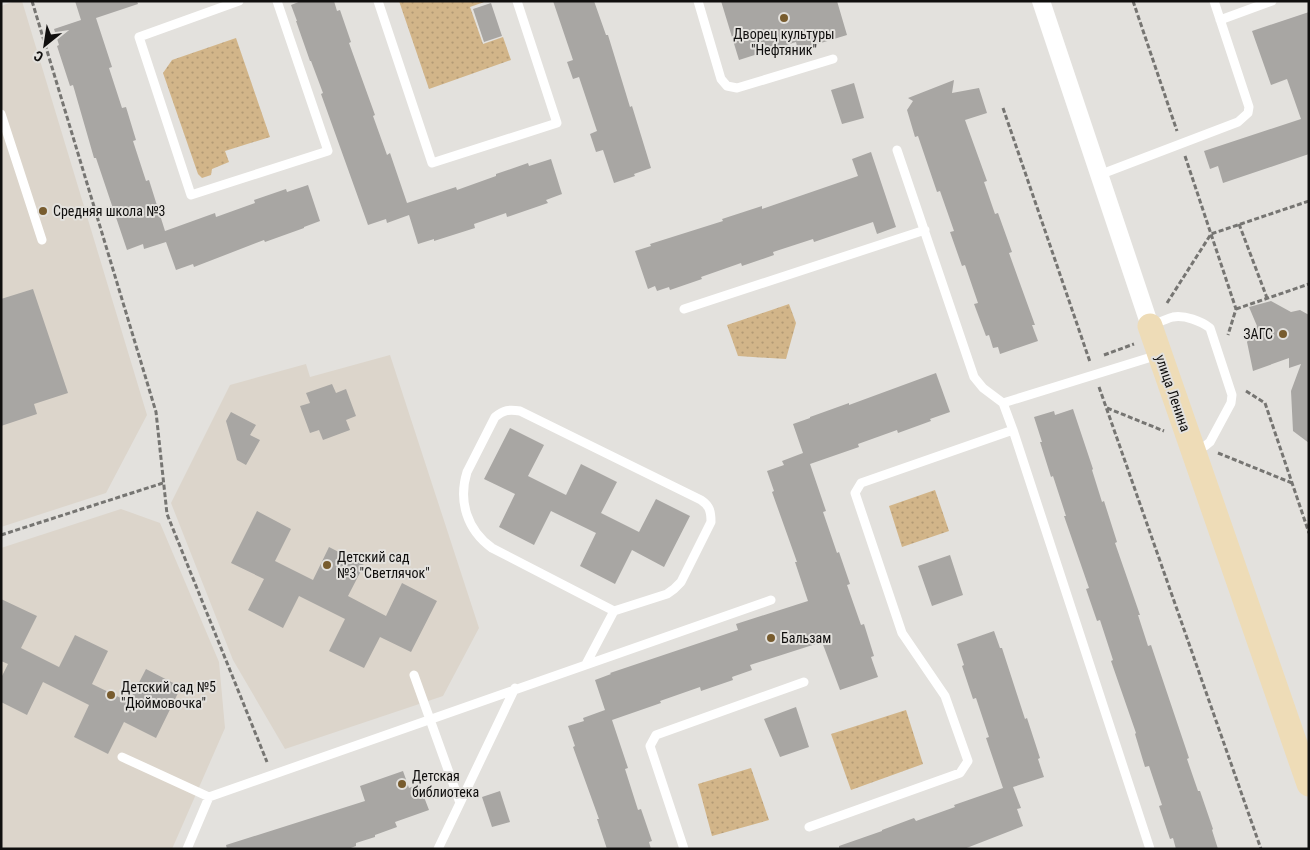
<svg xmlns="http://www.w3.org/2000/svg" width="1310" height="850" font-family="'Roboto Condensed',sans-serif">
  <defs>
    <pattern id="green-dots" width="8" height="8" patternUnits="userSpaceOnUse" patternTransform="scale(1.25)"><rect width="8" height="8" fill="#d2b589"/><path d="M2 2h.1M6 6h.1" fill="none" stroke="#b39a75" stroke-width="1.8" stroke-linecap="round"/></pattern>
  </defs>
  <rect width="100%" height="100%" fill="#e3e1dd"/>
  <path fill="#dcd5cb" d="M15 1H22L147 415 106 493 1 527V6Z
    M390 355 479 628 443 696 285 749 233 660 171 503 230 385 306 364 310 377Z
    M121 509 160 523 219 662 225 728 172 849H1V548Z"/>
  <path fill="url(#green-dots)" d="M399 1H487L470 7 483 44 503 37 511 60 429 89Z
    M236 38 270 137 225 151 229 162 212 169 211 175 202 178 198 174 163 73 172 60Z
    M789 304 796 323 786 359 738 356 727 325Z
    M935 490 949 531 902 547 889 506Z
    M906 710 923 764 851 790 831 734Z
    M751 768 769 820 712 836 698 784Z"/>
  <path fill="#a8a6a3" d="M75 1H137L138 4 96 18 112 67 109 68 122 108 126 107 136 140 133 141 146 181 149 180 165 231 215 213 216 217 255 203 254 200 286 189 287 192 308 185 320 221 304 227V228L265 242 264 240 194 267 193 264 176 270 166 242 144 249 143 244 127 250 96 158H94L73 85 70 86 57 46 59 45 54 29 81 20Z
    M301 1H334L337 11 340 10 351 42 349 43 375 115 373 116 387 155 390 153 407 203 456 187 457 190 496 176V174L528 163 529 166 551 159 562 194 546 200 548 203 507 217 506 213 474 224 475 228 434 241V239L418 244 409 215 387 223 386 219 368 225 321 94 323 93 311 61H310L296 21H297L291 5Z
    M553 1H594L606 35H608L630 107 632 106 651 168 634 174 635 176 614 183 603 150 596 152 590 134 597 131 579 77 573 79 567 62 573 60Z
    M721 1H837L847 35 798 50 796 42 739 60Z
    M491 3 502 36 484 42 473 9Z
    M1309 12V154L1223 183 1218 166 1210 169 1204 151 1301 119 1287 79 1271 85 1252 31Z
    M954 80 952 93 979 88 987 113 965 120 987 181 984 182 995 214 998 213 1012 252 1009 253 1035 325H1032L1038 341 1000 354 998 347 993 348 989 335 986 336 974 304 978 303 965 265 962 266 950 232 954 231 940 191 937 192 918 136 915 137 907 110 913 101 908 98Z
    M854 83 864 118 842 124 831 90Z
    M871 152 896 227 877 234 873 222 814 242 813 239 773 252 774 255 742 266 741 263 701 277 702 279 670 290 669 287 657 291 655 286 648 289 635 251 651 246 650 244 723 221 722 219 762 206V209L858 176 852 159Z
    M33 289 68 393 34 404 37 414 1 426V299Z
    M1271 301 1291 312 1300 310 1309 315V443L1293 431 1291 391 1301 364 1289 368V358L1253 371 1247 342 1257 326 1249 307Z
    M936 373 950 412 930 419 931 421 898 433 897 430 858 444 859 447 810 464 826 511 823 512 837 553 839 552 850 584 847 585 861 625 864 624 874 656 871 657 878 677 840 690 822 642 750 665 752 670 732 677 733 680 701 691 700 687 660 701 661 703 612 720 628 768 625 769 638 810 641 809 652 841 649 842 651 849H607L597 819H599L573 747 575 746 568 726 584 721 583 718 605 710 595 680 611 674 610 673 738 630 736 624 808 601 795 562H797L772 492 774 491 767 471 784 465 782 461 803 453 793 424 810 418V417L849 403V405Z
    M332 384 336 393 346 389 356 416 346 420 350 430 323 440 319 430 310 433 300 406 310 403 306 393Z
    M1073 409 1093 469 1092 470 1102 502 1104 501 1117 542 1115 543 1140 615H1138L1148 646 1151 645 1189 758 1187 759 1198 791H1200L1213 829 1212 830 1218 849H1176L1173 838 1170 839 1159 806 1162 805 1149 766 1145 767 1135 734 1136 733 1111 661 1113 660 1100 620 1097 621 1086 589 1089 588 1064 516H1066L1053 476 1051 477 1040 442H1042L1034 417 1054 411 1055 415Z
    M231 412 256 425 250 435 260 440 246 465 237 460 226 421Z
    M510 428 544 445 528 476 566 495 581 464 617 482 601 513 639 532 656 499 690 516 664 567 632 550 615 584 580 566 596 533 551 511 534 545 499 527 515 494 484 479Z
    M257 511 291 529 275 561 313 580 329 547 364 565 348 596 386 616 402 583 437 601 411 652 380 637 364 668 329 651 345 619 299 596 283 628 248 610 264 579 231 563Z
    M950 555 963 595 932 606 918 566Z
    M1 599 37 616 21 648 59 667 75 635 108 651 92 684 129 702 146 669 181 687 156 738 124 722 108 754 74 737 89 705 43 682 27 715 1 702V678L8 664 1 661Z
    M994 631 1000 648H1002L1025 719 1027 718 1040 758 1038 759 1044 777 1013 787 1021 808 1017 809 1023 826 964 849H839V846L882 831V830L914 818 916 821 955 807 954 805 1003 788 986 738 989 737 976 698 973 699 962 666 964 665 957 644Z
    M796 707 809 747 780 757 764 719Z
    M403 771 409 788 419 784 429 810 395 822 397 827 375 835V837L356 843V846L348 849H227L226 845 365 801 360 786Z
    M500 791 510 822 492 827 482 797Z"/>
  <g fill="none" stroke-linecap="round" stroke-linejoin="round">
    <path stroke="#767572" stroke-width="3" stroke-dasharray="5 2.5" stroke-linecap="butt" d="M32 1 156 412 167 514 267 762
      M1133 1 1177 131
      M1003 108 1090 362
      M1185 156 1236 309 1228 335
      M1239 224 1267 298
      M1167 303 1211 234 1309 201
      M1236 309 1309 284
      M1104 355 1134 344
      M1099 387 1261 849
      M1246 391 1265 403 1309 533
      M1107 408 1164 431
      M1218 453 1292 483
      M1 535 163 483"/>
    <path stroke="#fff" stroke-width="9" d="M239 1 139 37 191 195 328 151 277 1
      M378 1 432 163 557 123 517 1
      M698 1 721 79 727 86 737 88 833 59
      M1220 20 1272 1
      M1 114 42 240
      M897 150 974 377 983 388 1003 403 1013 430 1150 849
      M1099 175 1238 122 1248 113 1249 107 1214 1
      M684 309 925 230
      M1151 326C1158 323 1165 319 1173 317 1185 315 1201 321 1210 328L1232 395 1231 403 1210 442 1205 446 1193 449
      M1003 403 1158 355
      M586 664 614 611 667 594 674 589 681 582 711 522C711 512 710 506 701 500L520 411C509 409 504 410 495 417L467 472C458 501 467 530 492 548L614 611
      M414 675 460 803 438 849
      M122 757 209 797 771 600
      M460 803 515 688
      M809 827 960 773 968 761 945 696 902 633 855 493 861 483 1013 430
      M187 849 209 797
      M684 849 650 746 656 735 804 682"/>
    <path stroke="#fff" stroke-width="18" d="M1041 1 1150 326"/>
    <path stroke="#eedcb7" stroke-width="25" d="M1150 326 1309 784"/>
  </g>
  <g fill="#785c2e" stroke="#e3e1dd" stroke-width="2">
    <circle cx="784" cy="18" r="5"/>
    <circle cx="43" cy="211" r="5"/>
    <circle cx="1283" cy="334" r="5"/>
    <circle cx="327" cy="565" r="5"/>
    <circle cx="771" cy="638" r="5"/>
    <circle cx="111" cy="695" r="5"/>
    <circle cx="402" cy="784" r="5"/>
  </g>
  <g text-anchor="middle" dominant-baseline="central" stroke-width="4" stroke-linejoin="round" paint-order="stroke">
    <g font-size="14" fill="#100f0e" stroke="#e3e1dd" text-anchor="start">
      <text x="784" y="34" text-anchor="middle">Дворец культуры<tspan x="784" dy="16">"Нефтяник"</tspan></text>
      <text x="53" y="211">Средняя школа №3</text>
      <text x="1273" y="334" text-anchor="end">ЗАГС</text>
      <text x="337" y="557">Детский сад<tspan x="337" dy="16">№3 "Светлячок"</tspan></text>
      <text x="781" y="638">Бальзам</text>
      <text x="121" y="687">Детский сад №5<tspan x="121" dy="16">"Дюймовочка"</tspan></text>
      <text x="412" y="776">Детская<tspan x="412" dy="16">библиотека</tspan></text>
    </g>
    <g font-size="14" fill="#100f0e" stroke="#e3e1dd">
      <text transform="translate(1173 393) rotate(71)">улица Ленина</text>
    </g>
  </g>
  <rect width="1310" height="850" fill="none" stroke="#100f0e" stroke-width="5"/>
  <g transform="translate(45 45) rotate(210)" stroke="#e3e1dd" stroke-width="4" paint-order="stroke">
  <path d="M0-4L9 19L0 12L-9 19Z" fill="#100f0e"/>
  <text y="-8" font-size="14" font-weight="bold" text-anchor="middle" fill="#100f0e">С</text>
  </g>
</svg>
